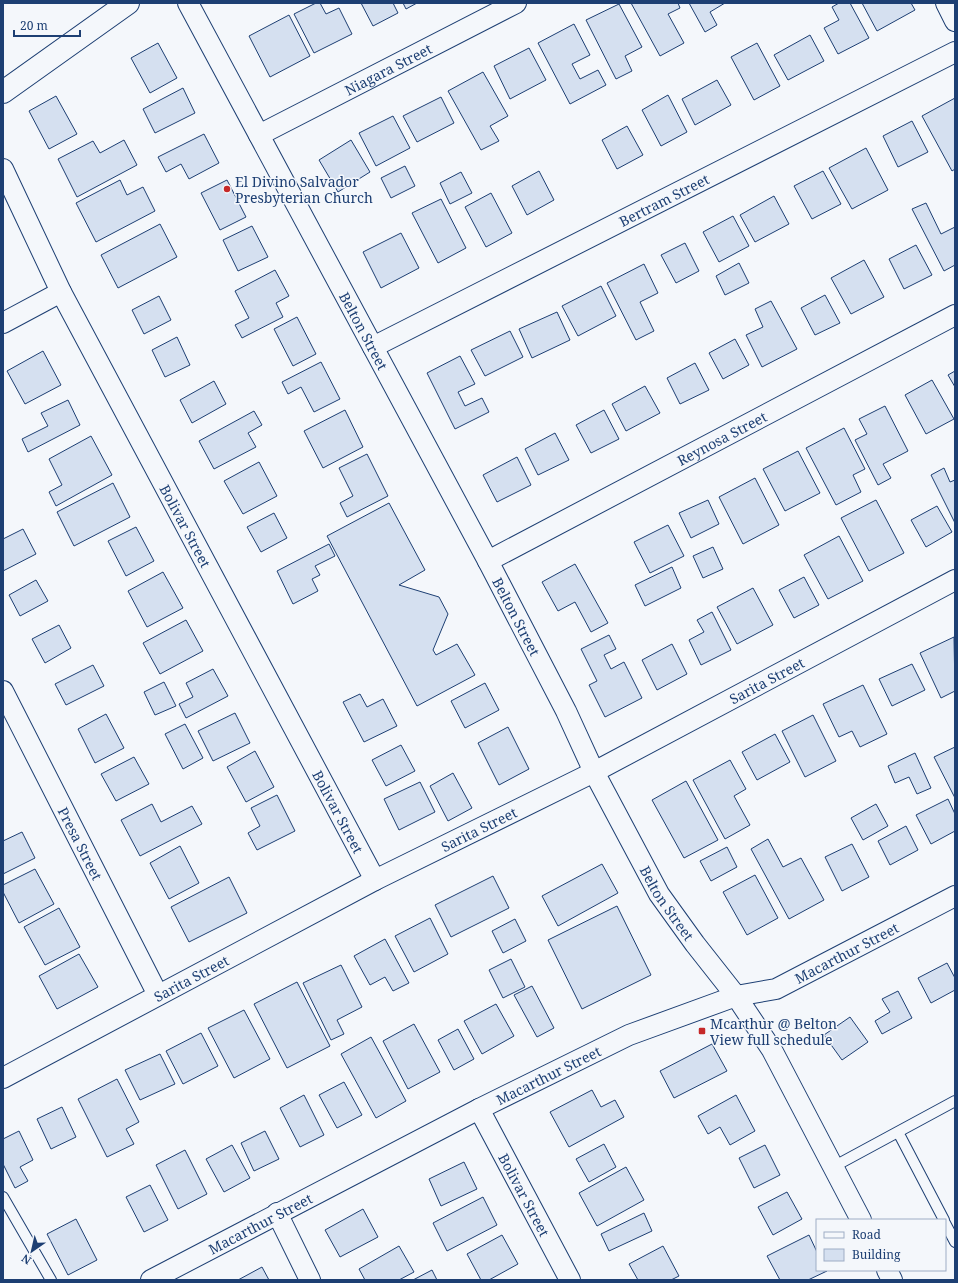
<svg xmlns="http://www.w3.org/2000/svg" width="958" height="1283" font-family="'Noto Serif',serif">
  <rect width="100%" height="100%" fill="#f4f7fb"/>
  <path fill="#d5e0f0" stroke="#1d3f73" d="M316 3H320L326 14 339 8 352 34 314 53 294 14Z
    M361 3H393L398 13 373 26Z
    M403 3H417L406 9Z
    M631 3H678L680 8 668 14 684 43 660 56Z
    M689 3H725L710 12 717 25 705 32Z
    M839 3H850L869 38 838 54 824 28 839 20 832 7Z
    M862 3H911L915 10 877 31Z
    M619 4 642 47 625 56 632 71 616 79 586 20Z
    M289 15 310 56 270 77 249 36Z
    M574 24 590 55 572 64 580 79 598 70 606 85 570 104 538 43Z
    M810 35 824 61 788 80 774 55Z
    M158 43 177 78 150 93 131 58Z
    M757 43 780 86 754 100 731 57Z
    M529 48 546 80 510 99 494 66Z
    M483 72 508 116 490 126 499 141 481 150 448 91Z
    M717 80 731 105 695 125 682 99Z
    M183 88 195 113 155 133 143 109Z
    M668 95 687 132 661 146 642 110Z
    M56 96 77 134 49 149 29 111Z
    M441 97 454 123 417 142 403 116Z
    M955 98V169L952 171 922 116Z
    M393 116 410 148 376 166 359 133Z
    M912 121 928 152 898 167 883 136Z
    M627 126 643 155 617 169 602 140Z
    M204 134 219 163 189 179 181 164 166 172 158 157Z
    M124 140 137 165 77 197 58 159 93 141 100 153Z
    M351 140 370 172 338 192 319 160Z
    M866 148 888 190 852 209 829 168Z
    M405 166 415 186 391 198 381 178Z
    M539 171 554 200 527 215 512 186Z
    M823 171 841 204 812 219 794 186Z
    M461 172 472 193 450 204 440 183Z
    M120 180 127 195 143 187 155 211 96 242 76 203Z
    M227 180 246 217 220 230 201 193Z
    M491 193 512 233 486 247 465 207Z
    M774 196 789 224 755 242 740 215Z
    M441 199 466 248 438 263 412 213Z
    M926 203 941 234 955 227V265L944 271 912 209Z
    M733 216 749 246 719 262 703 232Z
    M160 224 177 257 118 288 101 255Z
    M252 226 268 257 238 271 223 240Z
    M401 233 419 268 381 288 363 252Z
    M685 243 699 271 676 283 661 255Z
    M916 245 932 275 904 289 889 259Z
    M864 260 884 297 851 314 831 278Z
    M739 263 749 283 725 295 716 276Z
    M644 264 658 293 640 302 654 331 636 340 607 283Z
    M275 270 289 296 276 303 283 317 242 338 235 325 249 318 235 291Z
    M601 286 616 316 578 336 562 306Z
    M825 295 840 323 815 335 801 308Z
    M159 296 171 320 144 334 132 310Z
    M771 301 797 349 762 367 746 335 763 327 755 309Z
    M557 312 570 340 532 358 519 329Z
    M297 317 316 354 293 366 274 329Z
    M510 331 523 357 485 376 471 350Z
    M177 337 190 365 165 377 152 350Z
    M735 339 749 365 723 379 709 353Z
    M43 351 61 385 25 404 7 371Z
    M460 356 475 384 458 392 465 406 482 398 489 412 455 429 427 373Z
    M321 362 340 399 314 412 301 387 288 394 282 382Z
    M695 363 709 390 680 404 667 378Z
    M955 371V387L948 375Z
    M932 380 954 419 926 434 905 395Z
    M214 381 226 404 192 423 180 400Z
    M645 386 660 413 626 431 612 404Z
    M68 400 80 425 28 452 22 439 48 426 41 413Z
    M885 406 908 451 883 464 891 478 878 485 855 440 867 434 859 419Z
    M345 410 363 447 323 468 304 431Z
    M604 410 619 439 591 453 576 425Z
    M254 411 262 425 248 433 256 447 214 469 199 441Z
    M844 428 865 469 853 475 861 492 836 505 806 448Z
    M555 433 569 460 538 475 525 449Z
    M91 436 112 475 56 506 49 492 62 485 49 459Z
    M798 451 820 493 785 511 763 469Z
    M367 454 388 496 347 517 340 503 353 496 339 468Z
    M517 457 531 485 497 502 483 475Z
    M259 462 277 496 243 514 224 481Z
    M944 468 950 482 955 480V523L931 475Z
    M755 478 779 525 743 544 719 497Z
    M113 483 130 517 74 546 57 512Z
    M708 500 719 524 691 538 679 513Z
    M876 500 904 553 869 571 841 518Z
    M389 503 425 570 399 585 439 597 448 614 433 650 436 655 457 644 475 675 417 706 327 536Z
    M937 506 952 532 926 547 911 520Z
    M274 513 287 538 261 552 247 527Z
    M668 525 684 556 650 573 634 542Z
    M136 527 154 561 126 576 108 541Z
    M23 529 36 554 3 571V539Z
    M839 536 863 581 828 599 804 555Z
    M329 544 335 556 315 566 320 575 312 579 318 591 293 604 277 571Z
    M713 547 723 569 703 578 693 556Z
    M575 564 608 623 591 632 575 602 558 611 542 582Z
    M672 567 681 588 645 606 635 585Z
    M163 572 183 608 147 627 128 591Z
    M804 577 819 605 794 618 779 590Z
    M36 580 48 601 20 616 9 595Z
    M753 588 773 625 737 644 717 607Z
    M712 612 731 650 701 665 689 640 704 632 697 620Z
    M186 620 203 651 160 674 143 643Z
    M59 625 71 648 45 663 32 639Z
    M609 635 616 649 604 655 611 669 624 662 642 698 605 717 589 685 597 681 581 649Z
    M954 637 955 691 941 698 920 653Z
    M672 644 687 674 657 690 642 660Z
    M912 664 925 690 892 706 879 679Z
    M93 665 104 686 66 705 55 684Z
    M213 669 228 696 186 718 179 704 193 697 186 683Z
    M164 682 176 706 155 715 144 692Z
    M485 683 499 710 465 728 451 701Z
    M863 685 887 734 860 747 852 731 839 737 823 704Z
    M360 694 367 707 383 699 397 726 364 742 343 702Z
    M235 713 250 743 213 761 198 731Z
    M106 714 124 748 95 763 78 729Z
    M813 715 836 761 805 777 782 731Z
    M185 724 203 758 183 769 165 734Z
    M508 727 529 769 499 785 478 743Z
    M775 734 790 762 757 780 742 752Z
    M401 745 415 771 386 786 372 760Z
    M955 747V798L934 757Z
    M255 751 274 787 246 802 227 767Z
    M915 753 931 788 917 794 909 777 895 783 888 766Z
    M134 757 149 784 116 801 101 774Z
    M730 760 746 789 734 796 750 825 725 839 693 780Z
    M453 773 472 808 448 821 430 786Z
    M686 781 718 840 684 858 652 800Z
    M420 782 435 812 399 830 384 799Z
    M277 795 295 831 257 850 248 833 260 826 251 808Z
    M948 799 955 814V831L931 844 916 815Z
    M152 804 161 822 192 806 202 824 140 856 121 820Z
    M876 804 888 826 863 840 851 818Z
    M906 826 918 850 890 865 878 841Z
    M22 832 35 858 3 874V841Z
    M768 839 783 867 801 858 824 900 789 919 751 849Z
    M852 844 869 877 842 891 825 857Z
    M180 846 199 883 169 899 150 863Z
    M727 847 737 867 711 881 700 861Z
    M602 864 618 893 558 926 542 896Z
    M35 869 54 904 19 923 3 892V885Z
    M755 875 778 918 747 935 723 892Z
    M493 876 509 908 451 937 435 905Z
    M229 877 247 913 189 942 171 907Z
    M617 906 651 975 582 1009 548 940Z
    M59 908 80 947 45 965 24 927Z
    M430 918 448 954 414 972 395 936Z
    M515 919 526 941 503 953 492 931Z
    M385 939 409 983 393 991 385 977 370 985 354 956Z
    M79 954 98 987 57 1009 39 976Z
    M511 959 525 987 503 998 489 970Z
    M947 963 955 978V990L931 1003 918 978Z
    M341 965 362 1007 337 1020 344 1034 331 1040 303 983Z
    M297 982 330 1046 287 1068 254 1004Z
    M532 986 554 1028 537 1037 514 995Z
    M898 991 912 1018 882 1034 875 1021 890 1012 882 999Z
    M496 1004 514 1036 482 1054 464 1021Z
    M244 1010 270 1059 234 1078 208 1028Z
    M850 1017 868 1042 842 1060 824 1035Z
    M414 1024 440 1072 408 1089 383 1041Z
    M458 1029 474 1059 454 1070 438 1040Z
    M201 1033 218 1066 183 1084 166 1051Z
    M371 1037 406 1101 376 1118 341 1054Z
    M712 1044 727 1071 674 1098 660 1071Z
    M160 1054 175 1084 140 1100 125 1070Z
    M117 1079 139 1122 126 1129 134 1144 107 1157 78 1099Z
    M344 1082 362 1115 337 1128 319 1095Z
    M592 1090 601 1107 615 1100 624 1117 569 1147 550 1112Z
    M304 1095 324 1135 300 1147 280 1108Z
    M736 1095 755 1131 730 1145 720 1127 708 1134 698 1116Z
    M62 1107 76 1137 51 1149 37 1119Z
    M19 1131 33 1160 20 1167 28 1181 15 1188 3 1164V1139Z
    M265 1131 279 1159 254 1171 241 1143Z
    M604 1144 616 1167 589 1182 576 1159Z
    M232 1145 250 1178 224 1192 206 1159Z
    M765 1145 780 1175 754 1188 739 1158Z
    M185 1150 207 1194 178 1209 156 1165Z
    M464 1162 477 1189 441 1206 429 1179Z
    M626 1167 644 1200 597 1226 579 1193Z
    M150 1185 168 1220 144 1232 126 1197Z
    M787 1192 802 1219 773 1235 758 1207Z
    M483 1197 497 1225 447 1251 433 1223Z
    M363 1209 378 1237 340 1257 325 1230Z
    M644 1213 652 1231 609 1251 601 1234Z
    M76 1219 97 1260 68 1275 47 1234Z
    M502 1235 518 1264 489 1280H481L467 1254Z
    M809 1235 817 1252V1270L827 1271 808 1280H780L767 1256Z
    M399 1246 414 1272 399 1280H365L359 1269Z
    M663 1246 679 1276 671 1280H638L629 1264Z
    M262 1267 269 1280H238Z
    M432 1270 437 1280H413Z"/>
  <g fill="none" stroke-linecap="round" stroke-linejoin="round">
    <defs>
      <path id="service" d="M898 1132 944 1220
        M833 1167 955 1101
        M3 1197 51 1280
        M945 1223 955 1242"/>
      <g id="minor">
        <path id="s1" d="M188 3 488 561 566 711 594 772 659 894 695 944 736 996 772 1050 861 1220"/>
        <path d="M946 3 955 21"/>
        <path id="s2" d="M259 135 516 3"/>
        <path id="s3" d="M3 169 61 292 375 880"/>
        <path d="M3 323 61 292"/>
        <path id="s4" d="M373 347 955 52"/>
        <path id="s5" d="M488 561 955 315"/>
        <path id="s6" d="M3 691 158 995"/>
        <path id="s7" d="M3 1078 375 880 594 772 955 580"/>
        <path id="s8" d="M479 1109 570 1280"/>
        <path d="M277 1213 310 1280"/>
        <path d="M887 1270 892 1280"/>
        <path id="s9" d="M151 1280 479 1109 629 1035 736 996 776 989 955 896"/>
      </g>
      <path id="secondary" d="M3 92 128 3"/>
    </defs>
    <use href="#service" stroke="#1d3f73" stroke-width="12"/>
    <use href="#minor" stroke="#1d3f73" stroke-width="22"/>
    <use href="#secondary" stroke="#1d3f73" stroke-width="24"/>
    <use href="#service" stroke="#f4f7fb" stroke-width="10"/>
    <use href="#minor" stroke="#f4f7fb" stroke-width="20"/>
    <use href="#secondary" stroke="#f4f7fb" stroke-width="22"/>
  </g>
  <g fill="#c62828" stroke="#f4f7fb" stroke-width="1.5">
    <circle cx="227" cy="189" r="4"/>
    <rect x="698" y="1027" width="8" height="8" rx="2"/>
  </g>
  <g text-anchor="middle" dominant-baseline="central" stroke-width="3" stroke-linejoin="round" paint-order="stroke">
    <g font-size="14" fill="#1d3f73" stroke="#f4f7fb">
      <text stroke="none"><textPath href="#s2" startOffset="145">Niagara Street</textPath></text>
      <text stroke="none"><textPath href="#s4" startOffset="326">Bertram Street</textPath></text>
      <text stroke="none"><textPath href="#s1" startOffset="372">Belton Street</textPath></text>
      <text stroke="none"><textPath href="#s5" startOffset="264">Reynosa Street</textPath></text>
      <text stroke="none"><textPath href="#s3" startOffset="401">Bolivar Street</textPath></text>
      <text stroke="none"><textPath href="#s1" startOffset="696">Belton Street</textPath></text>
      <text stroke="none"><textPath href="#s7" startOffset="861">Sarita Street</textPath></text>
      <text stroke="none"><textPath href="#s3" startOffset="725">Bolivar Street</textPath></text>
      <text stroke="none"><textPath href="#s7" startOffset="537">Sarita Street</textPath></text>
      <text stroke="none"><textPath href="#s6" startOffset="171">Presa Street</textPath></text>
      <text stroke="none"><textPath href="#s1" startOffset="1020">Belton Street</textPath></text>
      <text stroke="none"><textPath href="#s9" startOffset="771">Macarthur Street</textPath></text>
      <text stroke="none"><textPath href="#s7" startOffset="213">Sarita Street</textPath></text>
      <text stroke="none"><textPath href="#s9" startOffset="447">Macarthur Street</textPath></text>
      <text stroke="none"><textPath href="#s8" startOffset="97">Bolivar Street</textPath></text>
      <text stroke="none"><textPath href="#s9" startOffset="123">Macarthur Street</textPath></text>
    </g>
    <g font-size="14" fill="#1d3f73" stroke="#f4f7fb" text-anchor="start">
      <text x="235" y="181">El Divino Salvador<tspan x="235" dy="16">Presbyterian Church</tspan></text>
      <text x="710" y="1023">Mcarthur @ Belton<tspan x="710" dy="16">View full schedule</tspan></text>
    </g>
  </g>
  <rect width="958" height="1283" fill="none" stroke="#1d3f73" stroke-width="8"/>
  <rect x="816" y="1219" width="130" height="52" fill="#f4f7fb" stroke="#9eadc5"/>
  <rect x="824" y="1232" width="20" height="6" fill="#f4f7fb" stroke="#9eadc5"/>
  <text x="852" y="1239" font-size="12" fill="#1d3f73">Road</text>
  <rect x="824" y="1249" width="20" height="12" fill="#d5e0f0" stroke="#9eadc5"/>
  <text x="852" y="1259" font-size="12" fill="#1d3f73">Building</text>
  <g transform="translate(32 1251) rotate(214)" stroke="#f4f7fb" stroke-width="3" paint-order="stroke">
  <path d="M0-3L7 15L0 10L-7 15Z" fill="#1d3f73"/>
  <text y="-6" font-size="11" font-weight="bold" text-anchor="middle" fill="#1d3f73">N</text>
  </g>
  <path d="M14 30v6h66v-6" fill="none" stroke="#1d3f73" stroke-width="2"/>
  <text x="20" y="30" font-size="12" fill="#1d3f73" stroke="#f4f7fb" stroke-width="3" paint-order="stroke">20 m</text>
</svg>
